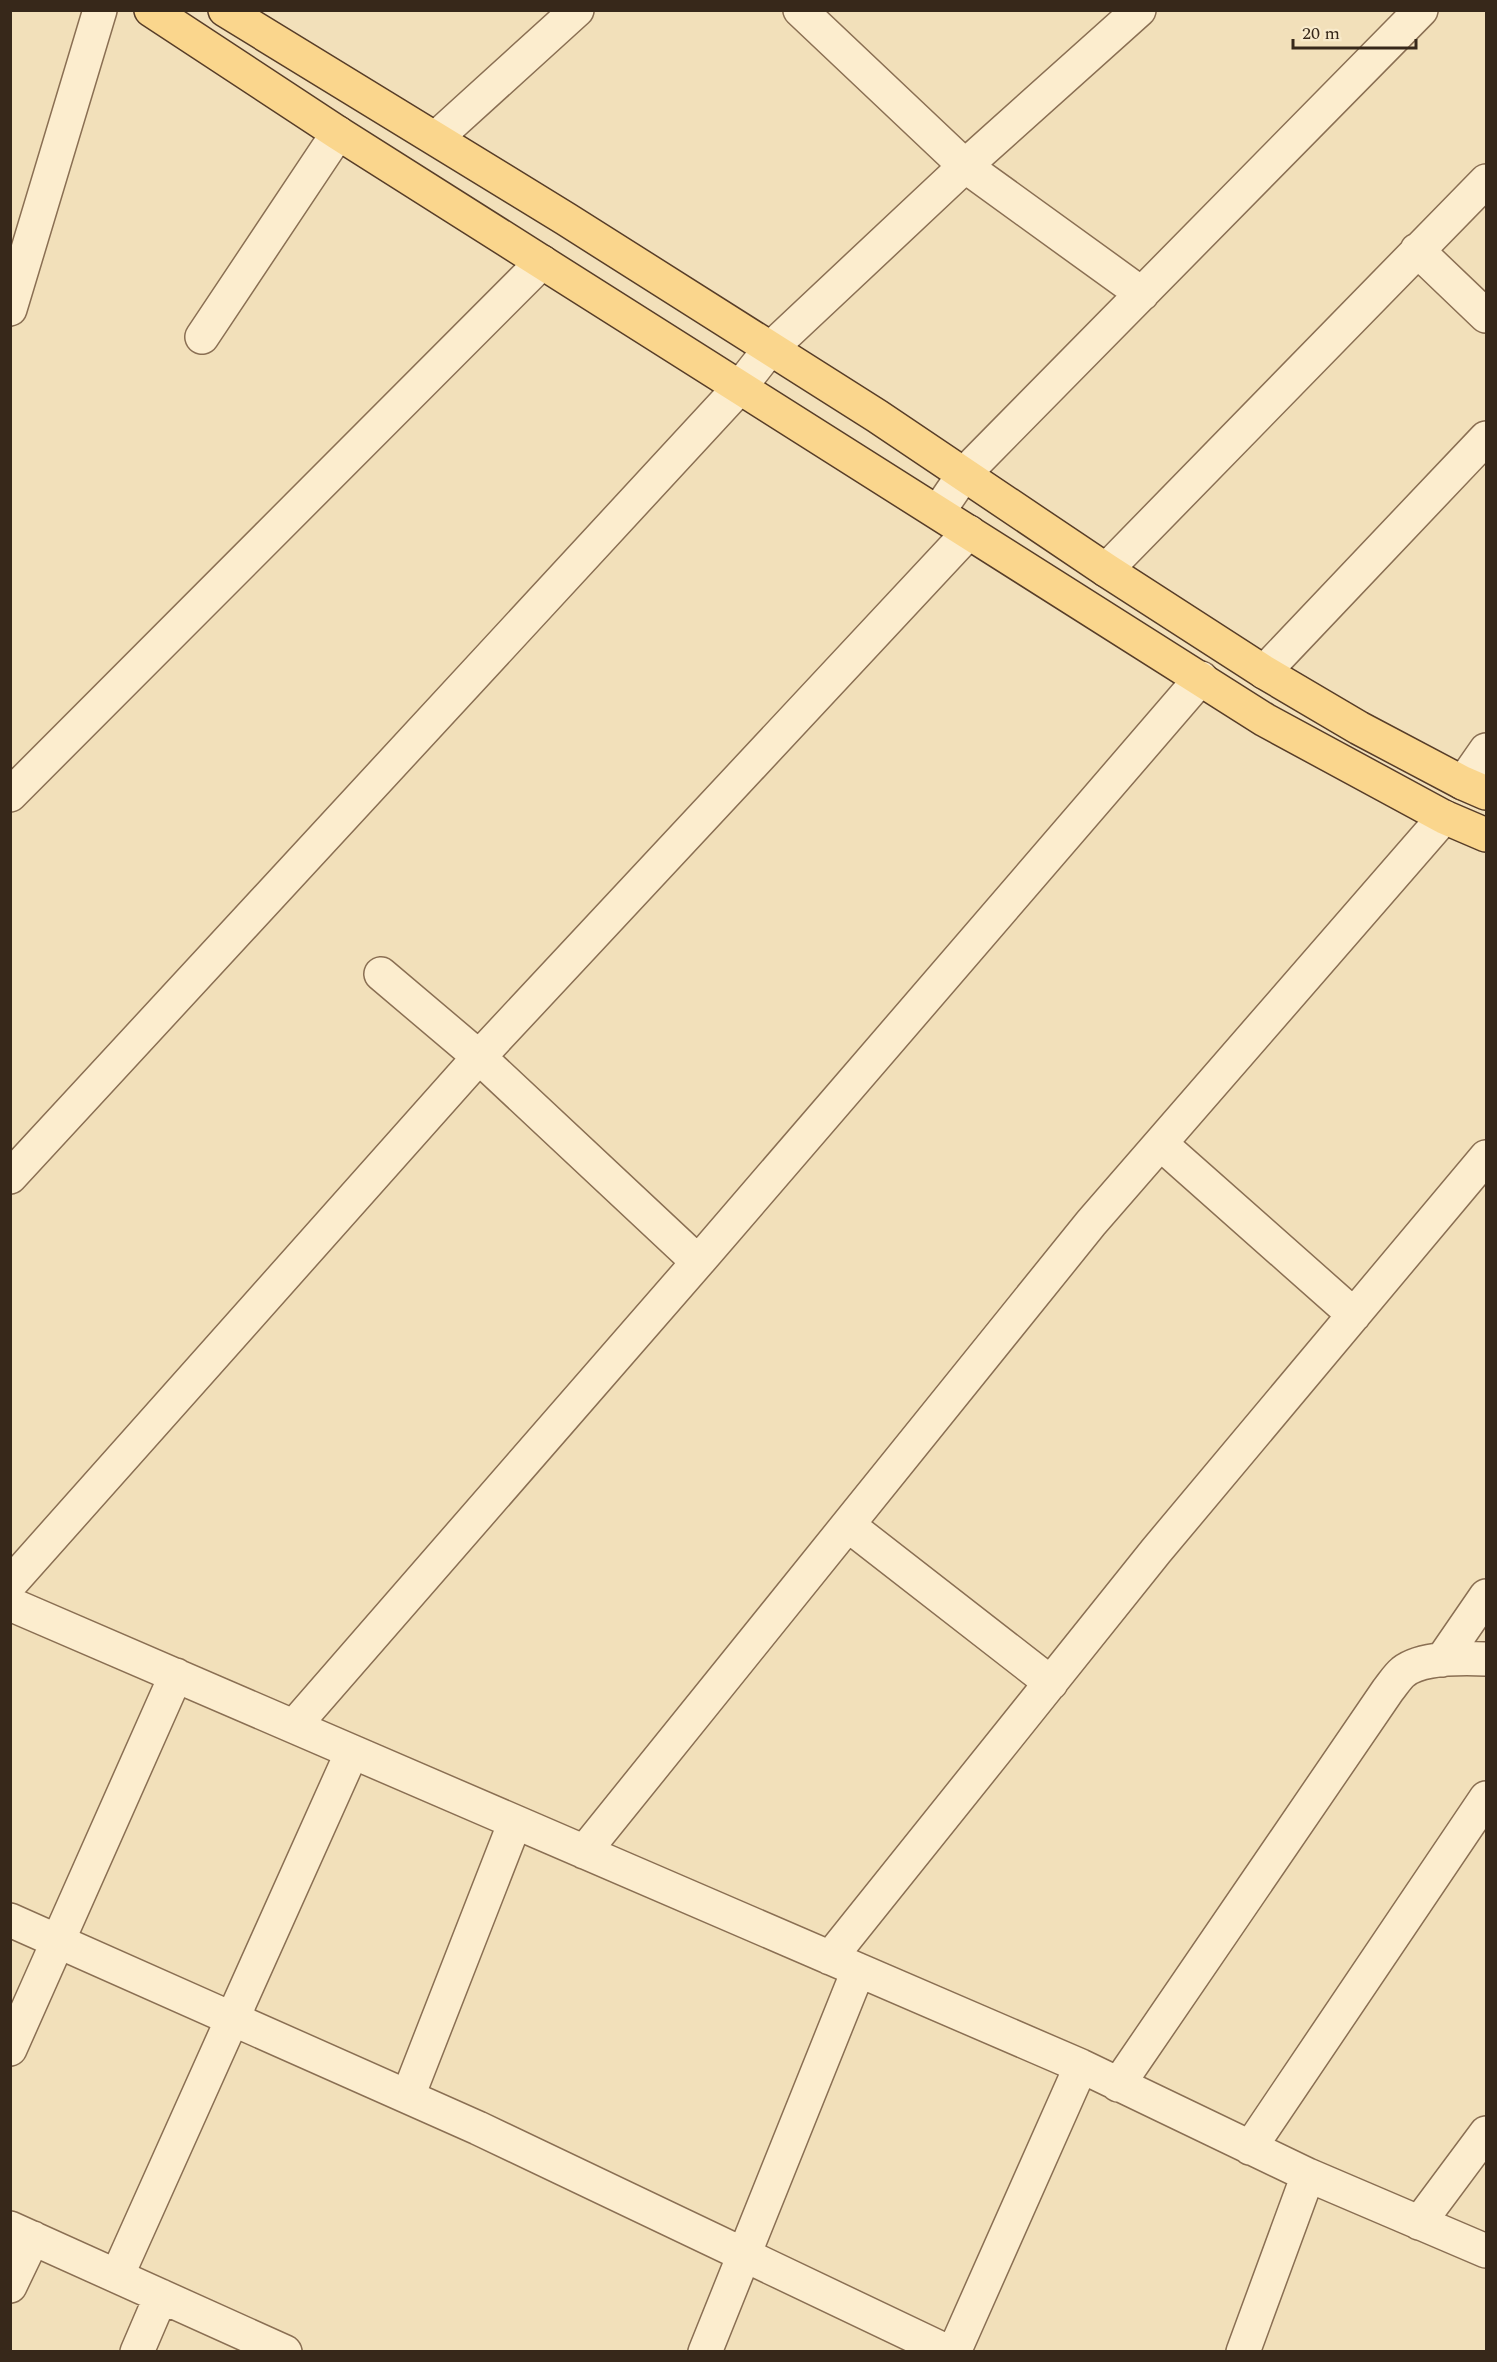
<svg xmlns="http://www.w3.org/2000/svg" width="1497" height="2362" font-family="Spectral,serif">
  <rect width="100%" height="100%" fill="#f2e0ba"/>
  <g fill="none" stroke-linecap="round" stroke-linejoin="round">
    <defs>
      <path id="minor" d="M800 10 965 166 1142 294
        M436 138 577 10
        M1417 250 1486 316
        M10 309 100 10
        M202 337 338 133
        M938 512 964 474 1421 10
        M1106 570 1486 181
        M1264 672 1486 438
        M1463 783 1486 750
        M10 795 542 262
        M381 974 479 1057 698 1262
        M1161 1144 1354 1315
        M10 1177 740 387 769 350 965 166 1139 10
        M848 1525 1051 1683
        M10 1584 479 1057 969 532
        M10 1604 1081 2066 1308 2175 1486 2251
        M1442 1660 1486 1596
        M294 1726 698 1262 1201 678
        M584 1852 1091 1223 1444 817
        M10 1920 478 2128 948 2352
        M830 1958 1156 1551 1486 1157
        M10 2049 176 1675
        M1118 2085 1388 1690C1393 1684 1397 1677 1403 1672 1422 1657 1463 1658 1486 1659
        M408 2096 515 1822
        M1250 2148 1486 1798
        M1419 2223 1486 2133
        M10 2228 285 2352
        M117 2276 352 1752
        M10 2286 33 2238
        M137 2352 161 2296
        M705 2352 858 1971
        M954 2352 1081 2066
        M1243 2352 1308 2175"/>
      <path id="major" d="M151 10 338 133 1265 720 1444 817 1486 835
        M225 10 566 219 877 416 1106 570 1264 672 1359 728 1463 783 1486 793"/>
    </defs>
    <use href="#minor" stroke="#8a6f53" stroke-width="36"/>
    <use href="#major" stroke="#573d28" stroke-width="36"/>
    <use href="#minor" stroke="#fcedce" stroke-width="33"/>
    <use href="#major" stroke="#fad68d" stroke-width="33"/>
  </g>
  <rect width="1497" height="2362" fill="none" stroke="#37281a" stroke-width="24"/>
  <path d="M1293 39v9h123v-9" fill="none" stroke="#37281a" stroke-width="3"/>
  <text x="1302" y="39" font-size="18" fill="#37281a" stroke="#f8eacb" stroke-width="4.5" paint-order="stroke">20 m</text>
</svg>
